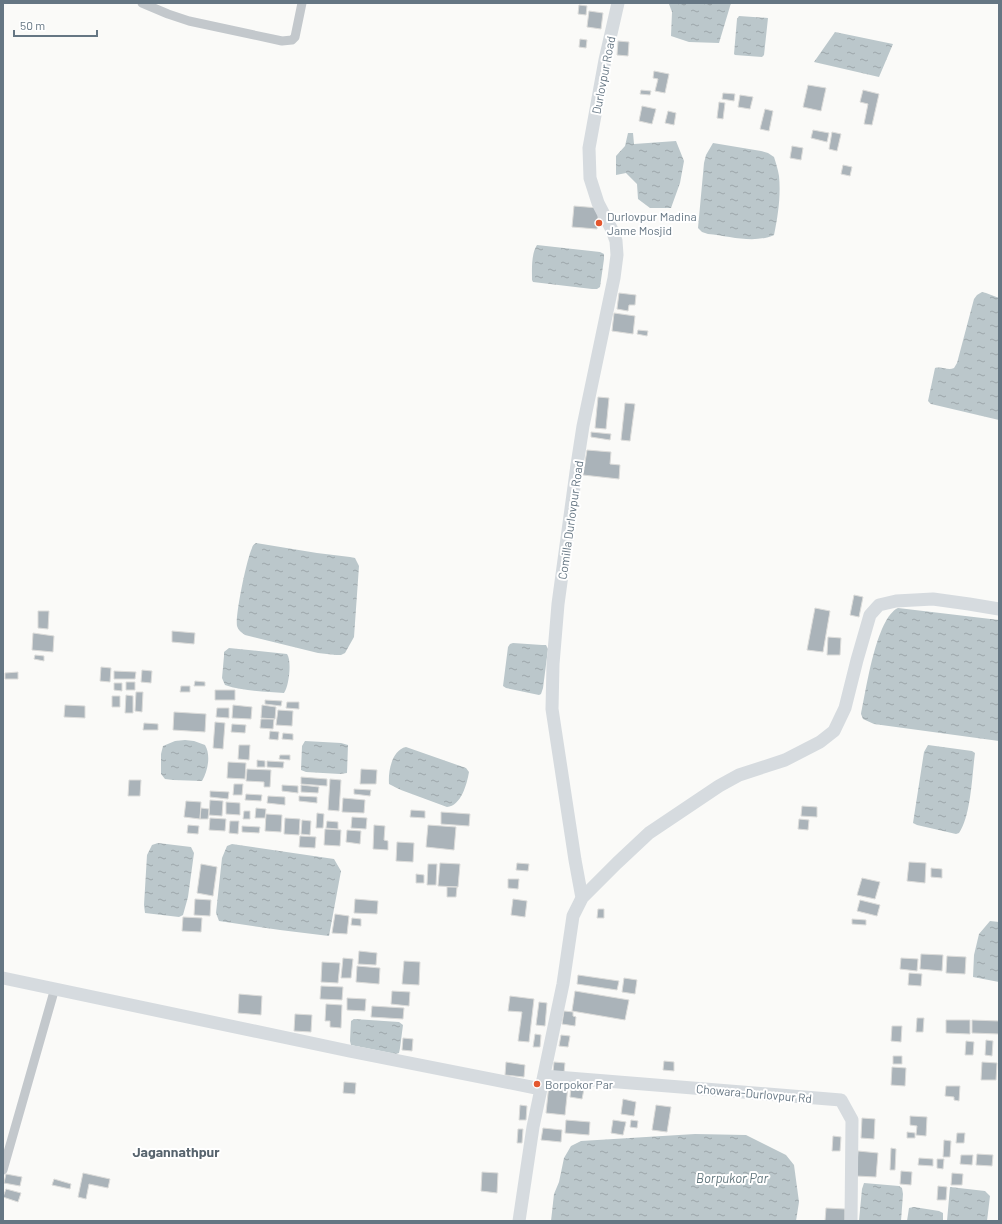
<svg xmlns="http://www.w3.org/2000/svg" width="1002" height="1224" font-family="Barlow,sans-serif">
  <defs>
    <pattern id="water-ripples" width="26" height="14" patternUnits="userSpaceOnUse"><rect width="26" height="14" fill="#bbc7cb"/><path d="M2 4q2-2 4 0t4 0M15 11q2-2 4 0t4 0" fill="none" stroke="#9ca6aa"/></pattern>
  </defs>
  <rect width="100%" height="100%" fill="#fafaf8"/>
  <path fill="url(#water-ripples)" d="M669 3H731L719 43 689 42 671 36 672 12 669 4Z
    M739 16 768 18 764 55 762 57 735 55 734 54 737 19Z
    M835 32 893 44 879 77 814 62Z
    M628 133H633L634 144 676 141 684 161 680 183 671 208H650L638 199 637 184 626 173 616 175V156L625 146Z
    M713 143 761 151 768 153 774 157C776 163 778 170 779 176 781 195 778 216 774 235 754 244 729 236 708 234L702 232 698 228 704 163 706 155Z
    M537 245 600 252 604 254V259L600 287 597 289H592L533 282 532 280C532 270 531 254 537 245Z
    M982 292 986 293 999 298V420L931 404 928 401 935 368C942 366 948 371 954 368L957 363 974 299 977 295Z
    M256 543 317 553 350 557 355 558 359 566 354 637 345 653 341 655H336L318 653 245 635C241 632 238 630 237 626 235 615 247 558 252 548 253 545 253 545 256 543Z
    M898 608 999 620V741L874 724 863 719 861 714C866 691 876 618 898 608Z
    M513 643 542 645H546L548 649 543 688 541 694 539 695 506 688 503 686 508 647 510 644Z
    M229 648 287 654C292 661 289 686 284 693 266 692 242 691 225 685L222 678 224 656V652Z
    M185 740 194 741 205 745C211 755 208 771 202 781L173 780 165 779 161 774V754L163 746 175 741Z
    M305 741 341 743 348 745 347 773 340 774 306 772 301 770 302 746Z
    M928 745 972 751 975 753C972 775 971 816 959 833L956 834 917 825 913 823 924 752Z
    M406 747 466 768 469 772C467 784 461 806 447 807L401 790 389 784C388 771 392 750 406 747Z
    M158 843 191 847 194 853 188 897 183 915 179 917 145 913 144 905 147 855 152 845Z
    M232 844 334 859 341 871 329 936 280 930 219 921 216 913 222 858 227 846Z
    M990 921 999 922V982L973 977 974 955 979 934Z
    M354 1019 399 1022 403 1025 400 1048 399 1053 396 1054 351 1045 350 1041 351 1021Z
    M695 1134 746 1135 786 1155 794 1165 799 1202 796 1221H551L554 1194 559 1182 564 1158 571 1146 581 1141Z
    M864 1183 899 1186 902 1188 903 1194 901 1221H859L862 1189Z
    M950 1187 985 1191 990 1196 987 1221H947Z
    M914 1207 939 1211 943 1213V1221H907L909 1208Z"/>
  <path fill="#aab3b9" stroke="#dcdcda" d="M579 5 587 6 586 15 578 14Z
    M589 11 603 13 601 29 587 27Z
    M580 39 587 40 586 48 579 47Z
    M618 41 629 42 628 56 617 55Z
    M654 71 669 74 665 93 655 91 658 79 653 78Z
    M808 85 826 88 821 111 803 107Z
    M641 90 651 91 650 95 640 94Z
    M863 90 879 94 872 125 864 124 868 104 860 102Z
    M723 93 735 94 734 101 722 99Z
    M740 95 753 97 750 109 738 107Z
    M719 102 725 103 723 119 717 118Z
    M642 106 656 109 652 124 639 121Z
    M765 109 773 111 769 131 760 129Z
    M668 111 676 113 674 125 665 123Z
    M813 130 829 133 827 142 811 138Z
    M832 132 841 134 837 151 829 149Z
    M792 146 803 148 801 160 790 158Z
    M843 165 852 167 850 176 841 174Z
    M574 206 599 208 597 229 572 227Z
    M619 293 636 295 635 305H629L628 311 617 309Z
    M614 313 635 316 633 334 612 331Z
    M638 330 648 331 647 336 637 334Z
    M598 397 609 398 606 429 595 428Z
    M625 403 635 404 630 441 621 440Z
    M591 432 611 434 610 440 591 437Z
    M587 450 611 452 610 464 620 465 619 479 583 475Z
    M854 595 863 597 859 617 850 615Z
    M815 608 830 611 823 652 807 650Z
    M38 611H49L48 629 38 628Z
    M172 631 195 633 194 644 172 642Z
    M33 633 54 636 53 652 32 650Z
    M828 637 841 638 840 655H827Z
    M35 655 44 656V661L34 659Z
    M101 667 111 668 110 682 100 681Z
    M142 670 152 671 151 683 141 682Z
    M114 671 136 672 135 679H114Z
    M18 672V679H5V673Z
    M195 681 205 682V686H194Z
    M126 682H135V690H126Z
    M114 683H122V691L114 690Z
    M181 686H190V692H180Z
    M215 690H235V700H215Z
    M136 692H143L142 712 135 711Z
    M126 695 133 696V713H125Z
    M112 696H120V707H112Z
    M265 700 282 701 281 706 265 704Z
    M287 702H299V709L286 708Z
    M65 705 85 706V718L64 717Z
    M233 705 252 707 251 719 232 718Z
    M262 705 276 707 275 719 261 718Z
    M217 708H229V718L216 717Z
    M278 710 293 711 292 726 276 725Z
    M174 712 206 714 205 732 173 730Z
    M261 719H274L273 729 260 728Z
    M215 722 225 723 223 749 213 748Z
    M144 723 158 724V730H143Z
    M232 724 246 725 245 733 231 732Z
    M270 731 279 732 278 740 269 739Z
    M283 733 293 734V740L282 739Z
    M239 745H250L249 760 238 759Z
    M280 755H290V760L279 759Z
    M257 760 265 761V767H257Z
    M267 761 284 762 283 768 267 767Z
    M228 762 246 763 245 779 227 778Z
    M247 769 271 770 270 787H264V782L246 781Z
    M361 769 377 770 376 784H360Z
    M301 777 327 779V786L301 784Z
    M330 779 341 780 339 811 328 810Z
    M129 780H141L140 796H128Z
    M234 784H243L242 795H233Z
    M282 785 298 786V793L282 791Z
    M301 785 319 787 318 793 301 792Z
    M354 789 371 790 370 796 354 794Z
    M210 791 229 792 228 799 210 797Z
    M246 794 262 795 261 801 245 800Z
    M268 796 285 797V805L267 803Z
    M299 796 317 797V803L299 801Z
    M343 798 365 800 364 813 342 812Z
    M210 800 223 801 222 816 209 815Z
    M186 801 201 802 200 819 184 817Z
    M226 802 240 803V815L226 814Z
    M802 806 817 807V817L801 816Z
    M201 808 209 809 208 819H200Z
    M256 808 266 809 265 818H255Z
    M411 810 425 811V818L410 817Z
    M244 811H250V819H243Z
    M441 812 470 814 469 826 441 824Z
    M317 813 324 814 323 828H316Z
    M266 814 282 815 281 832 265 831Z
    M352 817 367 818 366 829 351 828Z
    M210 818 226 819 225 831 209 830Z
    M285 818 300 819 299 835 284 834Z
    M799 819 809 820 808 830 798 829Z
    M302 820 311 821 310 835 301 834Z
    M230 821H239L238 834 229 833Z
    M327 821 338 822V829L326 828Z
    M188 825 199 826 198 834 187 833Z
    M374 825 385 826 384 840 388 841V850L373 849Z
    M428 825 456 827 454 850 426 847Z
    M242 826 260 827 259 833 242 832Z
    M325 829 341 830 340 846 324 845Z
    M347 830 361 831 360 844 346 842Z
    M300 836 316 837 315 848 299 847Z
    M397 842 414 843 413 862 396 861Z
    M909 862 926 863 925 883 907 881Z
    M440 863 460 864 458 887 438 886Z
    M517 863 529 864 528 871 516 870Z
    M201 864 217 867 213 896 197 893Z
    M428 864H437L436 885H427Z
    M931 868 942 869V878L931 877Z
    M416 874 424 875V883H416Z
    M862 878 880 882 875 899 857 895Z
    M508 879H519L518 889 508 888Z
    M447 887H457L456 897H447Z
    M195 899 211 900 210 916 194 915Z
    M355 899 378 901 377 914 354 913Z
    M513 899 527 901 525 917 511 915Z
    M860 900 880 905 877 916 857 911Z
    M598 909H604V918H597Z
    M335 914 349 916 347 934 332 933Z
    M183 917 202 918 201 932 182 931Z
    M352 918 361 919V926L351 925Z
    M852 919 866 920V925L852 924Z
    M359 951 377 953 376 965 358 964Z
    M921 954 943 955 942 971 920 969Z
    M947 956 966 957 965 974 946 973Z
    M343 958 353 959 351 978H341Z
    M901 958 918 959 917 971 900 969Z
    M404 961 420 962 419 985 402 984Z
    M322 962 340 963 338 983 321 982Z
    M357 966 380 968 379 984 356 982Z
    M909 973 922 974 921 986 908 985Z
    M578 975 619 981 617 990 577 984Z
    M624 978 637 980 635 994 622 992Z
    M321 986 343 987 342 1000 320 999Z
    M392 991 410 992 409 1006 391 1004Z
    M575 991 629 1000 625 1020 572 1011Z
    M239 994 262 996 261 1015 238 1013Z
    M510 996 534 999 529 1042 518 1041 522 1012 508 1011Z
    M347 998 366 999 365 1011 347 1010Z
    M539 1002 547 1003 545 1026 536 1025Z
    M326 1004 342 1005 341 1028 330 1027V1021H325Z
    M372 1006 404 1008 403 1019 371 1017Z
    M564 1011 573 1012V1016L576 1017 575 1026 562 1024Z
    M295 1014 312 1015 311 1032 294 1031Z
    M917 1018H924L923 1032H916Z
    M946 1020H970V1034L946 1033Z
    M972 1020 999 1021V1034L972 1033Z
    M892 1026H902L901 1042 891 1041Z
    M535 1034 541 1035 540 1047H533Z
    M561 1035 570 1036 568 1047 559 1046Z
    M403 1038 413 1039 412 1051 402 1050Z
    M986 1040 993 1041 992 1056 985 1055Z
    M966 1041 974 1042 973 1055H965Z
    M893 1056H902V1064H893Z
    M664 1061 674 1062V1071L663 1070Z
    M506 1062 525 1065 524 1077 505 1075Z
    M554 1062 565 1063 564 1073 553 1072Z
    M982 1062 997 1063 996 1080H981Z
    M892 1067 906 1068 905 1086 891 1085Z
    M344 1082 356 1083 355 1094 343 1093Z
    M549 1084 568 1086 565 1115 546 1113Z
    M946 1086H960L959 1101 954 1100V1097L945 1096Z
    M571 1087 584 1089 582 1099 570 1097Z
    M623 1099 636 1102 634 1116 621 1114Z
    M520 1105 527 1106 526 1120H519Z
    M656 1105 671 1107 667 1132 652 1130Z
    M910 1116 927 1117 926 1136 916 1135 917 1126 910 1125Z
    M862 1118 875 1119 874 1139 861 1138Z
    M566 1120 590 1122 589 1135 565 1133Z
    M613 1120 626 1122 623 1135 611 1133Z
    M631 1120 638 1121 637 1128 630 1127Z
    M543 1128 562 1130 561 1142 541 1140Z
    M518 1129H523L522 1143H517Z
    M907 1132 915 1133V1138H907Z
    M957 1133H965L964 1143H956Z
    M833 1136 841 1137 840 1151H832Z
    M944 1140 951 1141 950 1157H943Z
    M891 1148 896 1149 895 1170H890Z
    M858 1151 878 1153 876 1177 856 1176Z
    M977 1154 993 1155 992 1166 976 1165Z
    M961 1155H973L972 1165 960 1164Z
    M919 1158 933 1159V1166L918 1165Z
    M937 1159H944L943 1169 937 1168Z
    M901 1171 912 1172 911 1185 900 1184Z
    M482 1172 498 1173 497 1193 481 1191Z
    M83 1173 110 1179 108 1188 89 1184 86 1199 78 1197Z
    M952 1173 963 1174 962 1185H951Z
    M6 1174 22 1177 20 1186 4 1183Z
    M54 1179 71 1184 70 1189 52 1185Z
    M938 1186 947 1187 946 1200H937Z
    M6 1189 21 1193 18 1202 3 1197Z
    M826 1208 845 1209V1221H825Z"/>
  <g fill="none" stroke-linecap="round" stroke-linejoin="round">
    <path stroke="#c3c8cc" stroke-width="9" d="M142 3 168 14 189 21 282 41 292 40 295 37 302 3
      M3 1170 55 988"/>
    <path stroke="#d6dbdf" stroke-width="13" d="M582 898 575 860 552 709 553 664 558 604 577 465 583 426 614 278 617 255 616 241 612 230 598 203 590 178 589 148 605 60 618 3
      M3 978 349 1051 541 1089
      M544 1076 841 1100 852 1120 851 1221
      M519 1221 533 1127 563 984 573 916 582 898 617 863 649 833 719 786 739 775 785 760 820 742 834 731 845 708 857 660 870 615 879 605 896 601 933 599 969 604 999 609"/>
  </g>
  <g fill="#e4572e" stroke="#fff" stroke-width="1.5">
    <circle cx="599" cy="223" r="4"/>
    <circle cx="537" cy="1084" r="4"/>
  </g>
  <g text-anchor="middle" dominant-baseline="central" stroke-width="4" stroke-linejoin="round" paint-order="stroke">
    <g font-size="12" fill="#657683" stroke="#fff">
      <text transform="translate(603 75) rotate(-79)">Durlovpur Road</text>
      <text transform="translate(570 520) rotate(-82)">Comilla Durlovpur Road</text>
      <text transform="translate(754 1093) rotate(5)">Chowara-Durlovpur Rd</text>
    </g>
    <g font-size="12" fill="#657683" stroke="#fff" text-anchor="start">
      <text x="607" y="216">Durlovpur Madina<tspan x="607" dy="14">Jame Mosjid</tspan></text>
      <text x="545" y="1084">Borpokor Par</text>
    </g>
    <g font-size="13" font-style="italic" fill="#60757c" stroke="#fff">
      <text x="732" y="1178">Borpukor Par</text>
    </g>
    <g font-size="14" font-weight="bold" fill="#57646e" stroke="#fff">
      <text x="176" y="1151">Jagannathpur</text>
    </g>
  </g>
  <rect width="1002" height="1224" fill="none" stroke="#657683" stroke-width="8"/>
  <path d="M14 30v6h83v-6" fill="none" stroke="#657683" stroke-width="2"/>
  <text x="20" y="30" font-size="12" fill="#657683" stroke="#ffffff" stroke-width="3" paint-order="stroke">50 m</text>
</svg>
